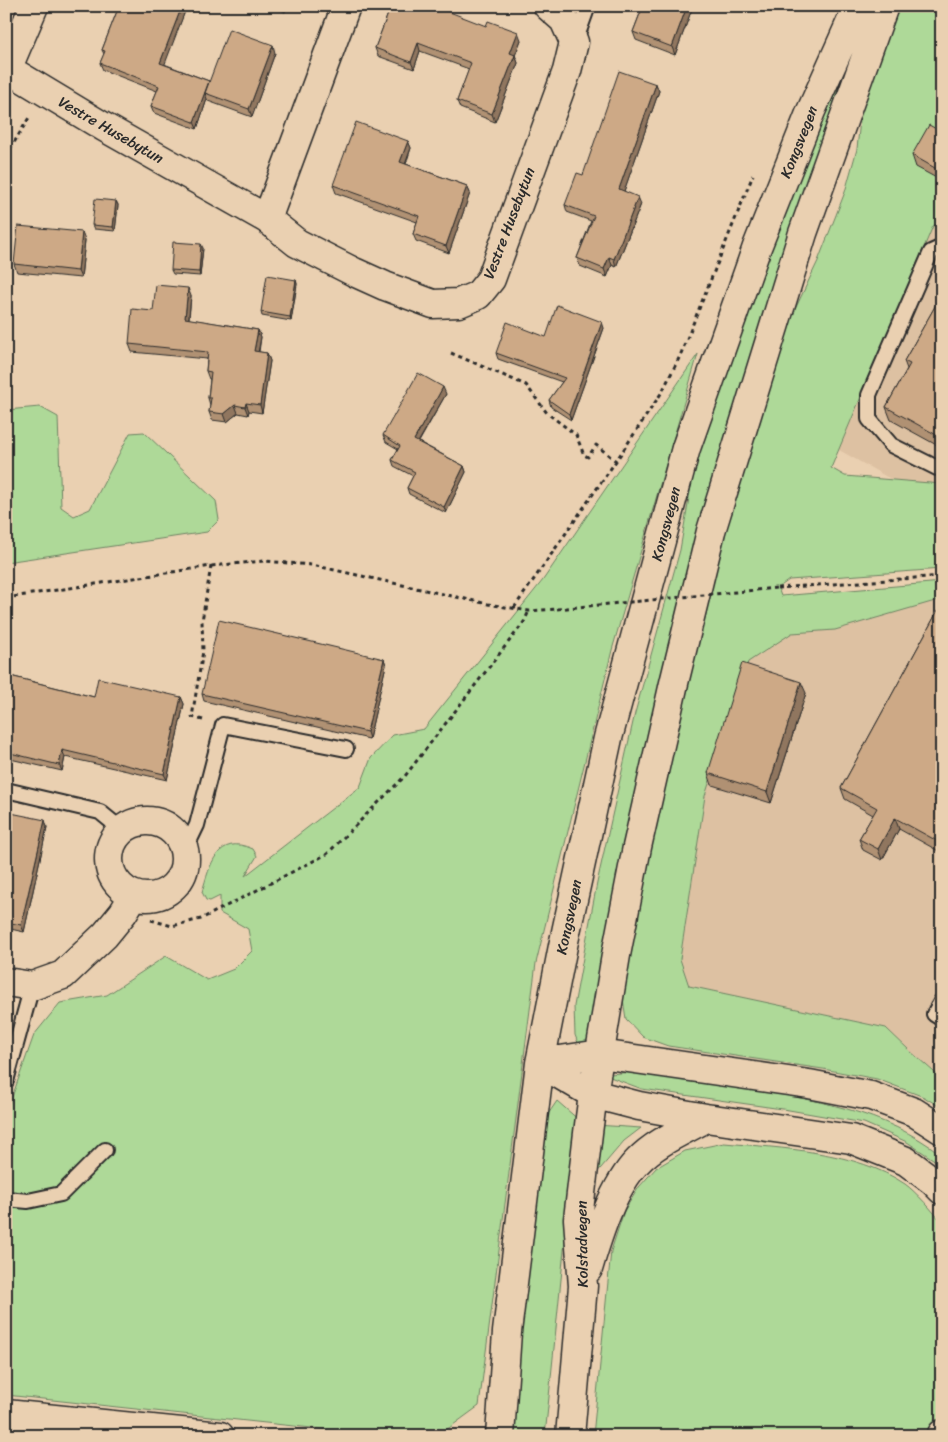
<svg xmlns="http://www.w3.org/2000/svg" width="948" height="1442" font-family="Sriracha,sans-serif">
<rect width="100%" height="100%" fill="#ead0b1"/>
<filter id="ink" filterUnits="userSpaceOnUse"><feTurbulence type="fractalNoise" baseFrequency=".02" numOctaves="2"/><feDisplacementMap in="SourceGraphic" scale="10" xChannelSelector="R" yChannelSelector="G"/><feConvolveMatrix kernelMatrix="1 2 1 2 8 2 1 2 1" color-interpolation-filters="sRGB"/></filter>
<g filter="url(#ink)">
<!-- built -->
<path fill="#ddc1a2" d="M942,91V508L793,424Z
M942,599V1079L910,1051L886,1028L689,986L680,959L705,796L748,662L792,633L835,630Z"/>
<!-- green -->
<path fill="#aed998" stroke="#6c8262" d="M876,6L814,168L592,1051L580,1048L575,1035L574,1006L597,883L635,713L680,550L701,428L840,61Z
M899,6H942V222L933,226L831,468L845,476L942,484V569L789,580L778,588L781,596L942,582V599L835,630L792,633L748,662L705,796L680,959L689,986L886,1028L910,1051L942,1079V1108L924,1097L877,1079L823,1069L668,1046L643,1037L626,1019L623,999L625,969L673,735L704,617L730,507L788,324L818,261L845,192L857,149L862,101Z
M698,354L612,650L536,963L479,1406L438,1436H386L6,1395V1114L34,1035L60,1003L107,995L166,956L207,980L234,969L252,951L248,929L220,913V896L210,901L206,900L202,892C210,865 217,833 253,849L257,856L245,876L360,787L371,758L393,735L424,729L543,580Z
M40,407L58,417L61,507L74,516L90,509L130,433L144,432L216,501L219,520L207,532L6,562V410Z
M631,1072C669,1078 707,1083 745,1089C814,1099 885,1111 942,1155V1165L907,1142L864,1123L789,1110L642,1089L610,1077V1074Z
M557,1101L580,1121L568,1211L545,1436H516L508,1434L544,1120Z
M596,1125L641,1128L624,1141L595,1175Z
M724,1143C782,1148 856,1151 905,1184C915,1191 935,1213 942,1223V1417L926,1436H593L611,1251L624,1211L639,1187L656,1168L685,1151Z"/>
<g fill="none" stroke-linecap="round" stroke-linejoin="round">
<defs>
<path id="lane" d="M575,42L588,6
M942,247L931,252L869,395V419L891,445L937,468H942
M6,790L100,812L122,830
M185,850L197,825L223,725L346,749
M942,1000L934,1014L942,1019
M6,1081L32,986
M6,1199L28,1201L61,1194L105,1150"/>
<path id="street" d="M6,68L104,127L267,219L297,243L354,272L385,286L433,304L459,303L478,295L491,279L567,71L574,42L564,20L548,6
M6,72L34,6
M267,219L346,6
M109 859a38 38 0 1 1 76 0a38 38 0 1 1-76 0Z
M6,982L32,986L63,975L105,935L123,913L134,895"/>
<path id="secondary" d="M540,1063L593,1094L639,1106L706,1118L851,1139L906,1161L933,1181L942,1190
M540,1063L600,1054L809,1084L871,1096L914,1112L942,1130
M588,1269C598,1235 613,1186 638,1161C656,1142 683,1131 706,1118
M6,1414L220,1436
M500,1436L507,1332L540,1063L563,946L608,738L686,448L757,247L811,111L858,6
M570,1436L583,1286L578,1219L588,1133L593,1094L616,955L637,847L674,683L711,531L803,233L884,6
M941,1436L942,1434"/>
</defs>
<!-- lane casing -->
<use href="#lane" stroke="#2b2b2b" stroke-width="18"/>
<!-- street casing -->
<use href="#street" stroke="#2b2b2b" stroke-width="31"/>
<!-- secondary casing -->
<use href="#secondary" stroke="#2b2b2b" stroke-width="31"/>
<!-- path -->
<path stroke="#2b2b2b" stroke-width="3" stroke-dasharray="4 4" stroke-linecap="butt" d="M6,156L30,116
M451,353L526,385L547,413L576,435L584,455L588,457L596,445L616,461
M777,588L942,576
M6,598L211,566L264,561L312,565L488,604L529,611L557,609
M514,608L616,461L662,392L680,356L753,175
M203,720L192,717L203,651L202,621L211,566
M151,920L172,926L201,919L327,854L405,776L524,622L529,611"/>
<!-- lane -->
<use href="#lane" stroke="#ead0b1" stroke-width="14"/>
<!-- street -->
<use href="#street" stroke="#ead0b1" stroke-width="28"/>
<!-- secondary -->
<use href="#secondary" stroke="#ead0b1" stroke-width="28"/>
<!-- path-bridge -->
<path stroke="#2b2b2b" stroke-width="3" stroke-dasharray="4 4" stroke-linecap="butt" d="M557,609L777,588"/>
</g>
<!-- wall -->
<path fill="#b09173" stroke="#2b2b2b" d="M119,6H187L164,64L209,81V82L275,53L252,117L208,101L207,99L197,129L154,113L151,106L157,91L103,70L100,63L104,54L102,50Z
M271,6H287L285,12Z
M391,6L521,40L515,55L518,63L495,122L460,108L457,101L469,69L420,51L414,69L378,56L375,48Z
M643,6H693L675,55L636,40L633,32Z
M656,84L659,91L624,191L641,204L616,267L612,265L607,277L580,266L577,258L591,221L567,212L565,205L583,175Z
M942,132V181L916,167L912,155Z
M408,141L411,148L406,164L467,186L470,193L449,253L416,241L413,234L417,222L336,193L333,185Z
M116,201L118,205L115,231L94,229L92,225Z
M82,232L85,240L81,278L17,272L14,264Z
M203,248L200,276L173,274L171,270Z
M296,280L297,284L291,321L262,316L261,312Z
M942,294V448L891,420L886,407L907,369L904,361Z
M191,296L189,319L258,330L261,337L259,352L267,353L270,361L262,413L249,411L248,415L238,413L227,422L212,420L209,412L210,405L208,398L210,379H209L206,371L207,359L132,352L129,344L153,311Z
M604,328L571,420L551,407L549,400L562,382L498,359L496,353Z
M446,394L419,442L464,466L466,472L446,513L409,494L407,488L413,476L394,466L392,460L398,449L386,442L383,435Z
M942,603V853L899,829L882,860L863,850L859,839L873,815L845,799L841,788Z
M384,659L386,665L369,739L204,701L202,694Z
M6,675L94,697H181L184,704L167,780L65,757L62,771L6,758Z
M806,693L771,803L712,785L708,773Z
M6,812L47,827L24,932L6,928Z"/>
<!-- shaded-wall -->
<path fill="#90765e" stroke="#2b2b2b" d="M182,6H187L163,69L160,63Z
M283,6H287L285,12Z
M687,6H693L675,55L672,47Z
M518,32L521,40L513,61L510,53Z
M418,43L420,51L414,69L411,62Z
M273,45L275,53L252,117L249,109Z
M515,55L518,63L495,122L492,114Z
M209,81L211,87L205,93L207,99L197,129L194,122Z
M656,84L659,91L622,197L619,189Z
M408,141L411,148L403,170L400,162Z
M467,186L470,193L449,253L446,246Z
M638,197L641,204L616,267L614,259Z
M116,201L118,205L115,231L113,227Z
M82,232L85,240L81,278L78,271Z
M201,244L203,248L200,276L199,272Z
M609,257L612,265L607,277L604,269Z
M296,280L297,284L291,321L290,317Z
M188,288L191,296L188,326L185,318Z
M602,322L604,328L571,420L569,414Z
M258,330L261,337L257,359L254,351Z
M267,353L270,361L262,413L260,405Z
M443,387L446,394L416,446L414,440Z
M246,403L249,411L248,415L245,407Z
M235,405L238,413L227,422L224,414Z
M464,466L466,472L446,513L444,507Z
M384,659L386,665L369,739L367,732Z
M801,682L806,693L771,803L767,792Z
M181,697L184,704L167,780L164,774Z
M62,750L65,757L62,771L59,765Z
M895,818L899,829L882,860L878,849Z
M45,820L47,827L24,932L21,925Z
M942,836V850L939,842Z"/>
<!-- building -->
<path fill="#cda986" stroke="#2b2b2b" d="M119,6H182L160,63L209,81L194,122L151,106L159,86L100,63L105,51L102,50Z
M391,6H434L486,26L488,21L518,32L510,53L515,55L492,114L457,101L471,63L418,43L411,62L375,48Z
M643,6H687L672,47L633,32Z
M229,29L273,45L249,109L205,93Z
M619,71L656,84L619,189L638,197L614,259L609,257L604,269L577,258L594,216L565,205L577,173L583,175Z
M356,122L408,141L400,162L467,186L446,246L413,234L419,216L333,185Z
M929,125L942,132V172L912,155Z
M95,199L116,201L113,227L92,225Z
M18,226L82,232L78,271L14,264Z
M173,242L201,244L199,272L171,270Z
M267,275L296,280L290,317L261,312Z
M156,285L188,288L185,318L258,330L254,351L267,353L260,405L246,403L245,407L235,405L224,414L209,412L211,398H208L211,372L206,371L208,352L129,344L132,309L153,311Z
M942,294V438L886,407L910,364L904,361Z
M557,305L602,322L569,414L549,400L565,378L496,353L507,322L546,337Z
M418,373L443,387L414,440L464,466L444,507L407,488L415,472L392,460L400,446L383,435Z
M942,603V836L939,842L895,818L878,849L859,839L877,808L841,788Z
M219,620L384,659L367,732L202,694Z
M742,663L801,682L767,792L708,773Z
M6,675L94,697L98,678L181,697L164,774L62,750L59,765L6,752Z
M6,812L45,820L21,925L6,922Z"/>
</g>
<g text-anchor="middle" stroke-width="4" stroke-linejoin="round" paint-order="stroke">
<!-- street labels -->
<g font-size="15" fill="#2b2b2b" stroke="#ead0b1">
<text transform="translate(111 130) rotate(30)" y="5">Vestre Husebytun</text>
<text transform="translate(799 142) rotate(-68)" y="5">Kongsvegen</text>
<text transform="translate(509 223) rotate(-69)" y="5">Vestre Husebytun</text>
<text transform="translate(666 524) rotate(-75)" y="5">Kongsvegen</text>
<text transform="translate(569 917) rotate(-78)" y="5">Kongsvegen</text>
<text transform="translate(582 1244) rotate(-91)" y="5">Kolstadvegen</text>
</g>
</g>
<!-- margin -->
<rect width="948" height="1442" fill="none" stroke="#ead0b1" stroke-width="25"/>
<rect x="12" y="12" width="923" height="1417" fill="none" stroke="#2b2b2b" stroke-width="2" filter="url(#ink)"/>
</svg>
